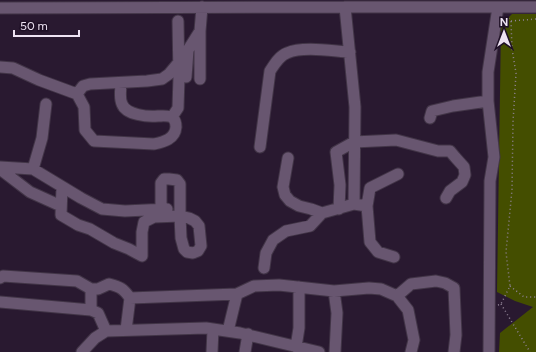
<svg xmlns="http://www.w3.org/2000/svg" width="536" height="352" font-family="Figtree,sans-serif">
<rect width="100%" height="100%" fill="#291930"/>
<!-- green -->
<path fill="#444e00" d="M512,14H536V352H499L500,333L533,307L515,301L497,292L501,25Z"/>
<g fill="none" stroke-linecap="round" stroke-linejoin="round">
<defs>
<path id="minor" d="M0,8L345,7H536
M200,31V79
M0,67L13,68L39,80L77,94L84,107L85,130L94,141L154,144C164,142 175,139 176,127C176,124 175,120 173,118C169,115 163,116 158,116C148,117 126,115 122,104C119,98 121,89 121,83
M186,77L188,50L200,31L202,7
M77,94L83,86L90,84L147,81L162,79L169,74L179,62
M172,117L178,108L179,77L178,21
M430,118L432,111L453,106L488,101
M260,147L270,71C274,65 279,56 287,53C303,46 332,51 350,52
M288,158L283,187L285,195L290,201L299,206L311,209L322,213L354,204L355,107L345,7
M0,167L33,169L81,198L102,209L125,211L167,209
M0,169L30,192L61,206
M33,169L42,138L46,104
M62,187L61,215L78,225L90,229L114,243L129,249L142,256V232L144,222L154,217L180,216L189,218L195,221L199,226L201,246L198,251L193,253L187,252L184,249L181,238L180,216V184L177,180L169,179H164L161,183V210
M354,204L367,206L370,242L378,252L394,257
M367,206L370,188L398,174
M339,209L340,185L336,152L354,142L396,140L438,151H450L455,157L464,167L465,175L462,182L450,191L446,198
M264,268L266,253L273,240L286,231L310,226L322,213
M0,278L3,276L77,281L91,289H98L109,284C120,287 123,288 130,298
M91,289V310L98,313L106,331
M334,291L337,313L335,352
M397,296L411,284L436,281L445,283L454,288L456,335L454,352
M0,302L91,310
M126,330L130,298L237,294L254,286L279,285L334,291L369,288L381,289L397,296L408,310L414,340L411,352
M228,331L237,294
M296,347L299,328V287
M82,352L95,338L106,331L206,328L240,333L319,352
M212,352L213,329
M245,352L248,334
M489,352L490,181L494,157L488,101V72L498,7"/>
</defs>
<!-- minor casing -->
<use href="#minor" stroke="#423547" stroke-width="13"/>
<!-- path -->
<path stroke="#908396" stroke-width="1.5" stroke-dasharray="1 3" stroke-linecap="butt" d="M511,21L536,19
M510,286L524,297H536
M501,304L530,352
M498,305L501,304L510,286L506,252L512,190L513,122L516,73L512,49L511,21L508,18"/>
<!-- minor -->
<use href="#minor" stroke="#685670" stroke-width="11"/>
</g>
<!-- north arrow -->
<g transform="translate(504 32)" stroke="#1f1026" stroke-width="3" paint-order="stroke">
<path d="M0-3L7 15L0 10L-7 15Z" fill="#eee3f3"/>
<text y="-6" font-size="11" font-weight="bold" text-anchor="middle" fill="#eee3f3">N</text>
</g>
<!-- scale -->
<path d="M14 30v6h65v-6" fill="none" stroke="#eee3f3" stroke-width="2"/>
<text x="20" y="30" font-size="12" fill="#eee3f3" stroke="#1f1026" stroke-width="3" paint-order="stroke">50 m</text>
</svg>
